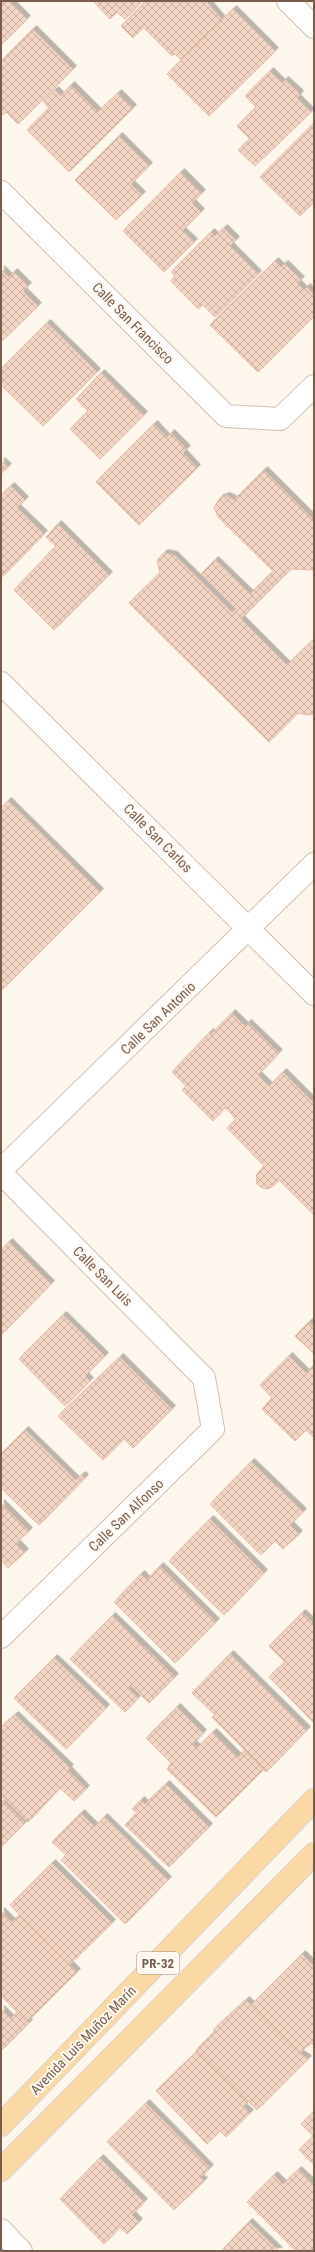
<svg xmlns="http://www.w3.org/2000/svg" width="315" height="2252" font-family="'Roboto Condensed',sans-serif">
<defs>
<pattern id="building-cross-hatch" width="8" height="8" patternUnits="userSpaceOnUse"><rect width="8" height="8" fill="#f3d5c3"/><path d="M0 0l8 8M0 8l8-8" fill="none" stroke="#cab0a1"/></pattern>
<filter id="shadow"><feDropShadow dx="3.5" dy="-3.5" stdDeviation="0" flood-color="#0004"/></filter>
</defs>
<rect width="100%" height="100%" fill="#fdf6ec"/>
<!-- building -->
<path fill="url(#building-cross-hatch)" stroke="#e6bba3" filter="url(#shadow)" d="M1,1H9L27,19L1,45Z
M93,1H142L125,19L117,12L110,19Z
M146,1H206L222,20L181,60L175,54L172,56L143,27L133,38L121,26Z
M233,9L275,51L209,116L167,74Z
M33,29L73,69L18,124L6,112L3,115L1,113V61Z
M270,71L282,83L285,80L300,94L297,98L311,112L255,166L238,150L250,139L237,126L256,107L245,96Z
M71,85L98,112L118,93L133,108L69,172L27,130L49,108L43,101L55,90L61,96Z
M314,123V202L300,216L260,177Z
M119,136L149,166L131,184L142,195L116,220L75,180Z
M181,172L202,193L192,203L201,212L182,231L194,242L164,272L123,231Z
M224,228L236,240L230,246L258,274L215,317L203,305L198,309L171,281L175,275L171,272L211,232L215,236Z
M275,261L281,267L285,264L301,280L297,283L304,290L307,287L314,295V316L258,372L210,325Z
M1,269L9,277L14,272L28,286L23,291L38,306L1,342Z
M47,323L97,372L43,426L1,385V369Z
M101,373L144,415L100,459L70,429L88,411L76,399Z
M154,424L167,438L171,433L187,449L183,453L197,468L139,525L96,482Z
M1,461L8,467L1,474Z
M264,470L314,520V570L291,569L241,619L287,665L314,639V714L307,715L298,713L269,742L129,603L160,573L157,560L164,553L174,555L232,612L236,609L201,574L215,560L250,594L273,571L218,517L214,507L220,498L227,496L234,500Z
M11,486L25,500L17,508L44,534L1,578V495Z
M58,524L109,575L54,630L14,590L56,546L46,537Z
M8,801L100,892L3,989L1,988V808Z
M232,1013L245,1026L248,1023L279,1053L258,1075L269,1086L283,1072L314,1103V1215L279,1180L272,1187L268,1189L262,1188L257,1184L256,1175L264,1166L227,1128L236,1119L225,1107L213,1121L182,1090L186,1086L172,1072L210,1032L211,1034Z
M9,1242L51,1284L1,1335V1250Z
M63,1315L105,1356L85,1376L90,1381L65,1406L19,1359Z
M309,1322L312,1326L314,1324V1354L295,1336Z
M289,1356L306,1373L314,1365V1438L306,1430L295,1441L262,1409L272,1398L260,1385Z
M120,1357L172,1409L133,1448L124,1439L103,1460L58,1416Z
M25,1430L76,1480L82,1475L85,1478L39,1525L1,1488V1454Z
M251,1462L303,1512L290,1525L299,1534L283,1549L275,1541L261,1555L210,1504Z
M1,1503L29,1531L16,1543L25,1552L8,1568L1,1560Z
M210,1519L264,1573L224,1615L169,1561Z
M160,1566L216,1622L175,1663L114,1602L141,1574L147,1580Z
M302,1613L314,1624V1723L269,1677L285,1662L269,1646Z
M112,1616L175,1677L149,1703L131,1686L128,1689L138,1698L125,1712L70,1659Z
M230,1654L307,1730L266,1772L212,1717L215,1715L192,1693Z
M54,1658L106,1708L66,1749L14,1698Z
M177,1707L203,1733L193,1744L197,1748L213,1732L238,1757L245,1750L264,1769L216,1817L167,1769L171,1763L146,1738Z
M15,1715L70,1768L68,1770L86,1789L74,1801L60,1788L28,1822L1,1796V1727Z
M166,1784L209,1827L169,1867L125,1825L137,1813L132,1809L141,1800L145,1804Z
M1,1799L25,1823L1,1847Z
M81,1813L95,1827L104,1817L168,1880L125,1924L61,1860L66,1855L52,1842Z
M52,1863L112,1923L69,1965L10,1905Z
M1,1911L12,1922L20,1915L77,1972L27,2022L1,1996Z
M302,1954L314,1966V2046L311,2043L299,2053L251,2005Z
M246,2000L299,2053L308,2059L257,2110L196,2050L215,2031L213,2030Z
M1,2009L11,2019L17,2012L29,2023L1,2051Z
M197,2051L248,2102L243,2107L250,2113L226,2137L220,2131L207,2144L156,2091Z
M146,2103L210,2168L200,2178L204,2181L174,2210L107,2142Z
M314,2111V2165L299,2150L313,2136L301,2124Z
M100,2158L144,2202L132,2215L139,2222L127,2234L120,2227L104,2244L60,2199Z
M298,2170L314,2185V2251H296L247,2202L274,2175L283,2184Z
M249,2222L279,2251H221Z"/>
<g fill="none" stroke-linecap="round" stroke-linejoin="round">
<defs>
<path id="minor" d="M288,1L314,27
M1,192L226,416L280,419L314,386
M1,683L314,994
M1,1170L314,864
M1,1173L204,1378L213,1429L1,1637
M1,2230L21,2251"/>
<path id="major" d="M1,2125L314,1800
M1,2170L314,1854"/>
</defs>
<!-- minor casing -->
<use href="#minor" stroke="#d1beb0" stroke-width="24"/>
<!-- major casing -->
<use href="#major" stroke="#dad1cd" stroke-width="24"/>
<!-- minor -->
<use href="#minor" stroke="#fff" stroke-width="22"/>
<!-- major -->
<use href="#major" stroke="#fbd9a5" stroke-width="22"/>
</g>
<g text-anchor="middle" stroke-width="4" stroke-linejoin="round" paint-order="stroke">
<!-- shield labels -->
<rect fill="#fffaf3" stroke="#a28b7f" stroke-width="1" x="137" y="1952" width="42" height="22" rx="3"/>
<g font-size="13" font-weight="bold" fill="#7a5c4d">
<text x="158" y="1968">PR-32</text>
</g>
<!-- street labels -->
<g font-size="14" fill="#7a5c4d" stroke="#fffaf3">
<text transform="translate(133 323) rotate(45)" y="5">Calle San Francisco</text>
<text transform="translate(158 838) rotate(45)" y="5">Calle San Carlos</text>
<text transform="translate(158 1018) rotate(-44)" y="5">Calle San Antonio</text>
<text transform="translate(103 1276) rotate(45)" y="5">Calle San Luis</text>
<text transform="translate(126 1515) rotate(-44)" y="5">Calle San Alfonso</text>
<text transform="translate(83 2040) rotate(-46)" y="5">Avenida Luis Muñoz Marín</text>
</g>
</g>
<!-- border -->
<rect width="315" height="2252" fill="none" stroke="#7a5c4d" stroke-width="4"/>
</svg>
